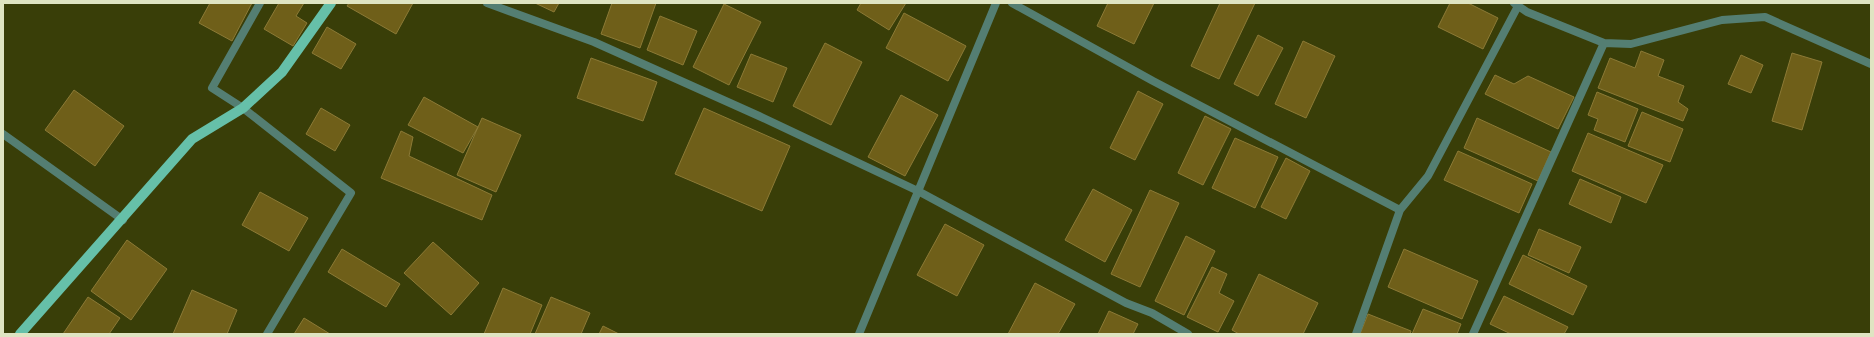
<svg xmlns="http://www.w3.org/2000/svg" width="1874" height="337" font-family="Signika,sans-serif">
<rect width="100%" height="100%" fill="#393e08"/>
<!-- building -->
<path fill="#6f5f19" stroke="#8c7a36" d="M210,3H252L232,41L199,23Z
M279,3H304L296,16L307,23L293,46L264,29Z
M349,3H413L396,34L347,6Z
M535,3H559L554,12Z
M612,3H656L640,48L601,34Z
M861,3H906L889,30L857,10Z
M1108,3H1154L1134,44L1097,26Z
M1220,3H1255L1219,79L1191,66Z
M1450,3H1468L1498,18L1483,49L1438,27Z
M724,4L761,22L729,85L693,67Z
M904,13L966,46L948,81L886,48Z
M660,16L697,31L683,65L647,50Z
M327,27L356,44L341,69L312,53Z
M1258,35L1283,48L1258,96L1234,84Z
M1303,41L1335,56L1306,118L1275,104Z
M825,43L862,62L831,125L793,106Z
M1641,51L1664,60L1658,76L1684,86L1678,102L1688,109L1683,121L1598,88L1610,58L1635,68Z
M1792,53L1822,62L1802,130L1772,121Z
M751,54L787,68L773,102L737,87Z
M1741,55L1763,65L1751,93L1728,84Z
M591,58L657,82L643,121L577,98Z
M1495,75L1514,84L1528,76L1574,97L1558,129L1485,94Z
M74,90L124,126L95,166L45,130Z
M1138,91L1163,104L1135,160L1110,148Z
M1597,92L1638,109L1625,142L1594,130L1598,119L1588,115Z
M901,95L938,115L905,176L868,157Z
M424,97L478,127L463,153L408,125Z
M321,108L350,125L335,151L306,134Z
M704,108L790,146L762,211L675,174Z
M1642,112L1683,129L1670,162L1628,146Z
M1205,116L1231,129L1203,185L1178,173Z
M482,118L521,135L496,192L457,175Z
M1477,118L1551,152L1538,181L1464,148Z
M401,131L413,137L409,156L492,195L482,220L381,178Z
M1588,133L1663,165L1646,203L1572,171Z
M1235,138L1278,157L1255,208L1212,188Z
M1458,151L1532,184L1519,213L1444,180Z
M1286,158L1310,171L1286,219L1261,207Z
M1580,179L1621,197L1611,223L1569,204Z
M1093,189L1132,210L1105,262L1065,240Z
M1150,190L1179,203L1140,287L1111,274Z
M260,192L308,218L289,251L242,225Z
M945,224L984,245L957,296L917,275Z
M1539,229L1581,247L1569,273L1528,255Z
M1186,236L1215,251L1184,315L1155,301Z
M127,240L167,269L131,320L91,291Z
M433,242L479,283L451,315L404,273Z
M342,249L400,284L386,307L328,272Z
M1404,249L1478,281L1462,319L1388,287Z
M1523,255L1587,286L1573,315L1509,284Z
M1212,267L1227,274L1219,293L1234,301L1218,332L1187,317Z
M1259,274L1318,303L1303,334H1239L1232,330Z
M1035,283L1075,304L1058,334H1008Z
M503,288L542,305L530,334H484Z
M192,290L237,310L227,334H173Z
M1504,296L1568,327L1564,334H1511L1490,324Z
M88,297L120,318L109,334H63Z
M551,297L590,313L581,334H535Z
M1423,309L1461,324L1457,334H1412Z
M1109,311L1138,324L1133,334H1098Z
M1368,314L1411,331L1410,334H1360Z
M304,318L330,334H294Z
M603,326L619,334H599Z"/>
<g fill="none" stroke-linecap="round" stroke-linejoin="round">
<!-- street -->
<path stroke="#547e72" stroke-width="8" d="M260,3L212,88L243,108L351,193L267,334
M487,3L594,42L759,116L918,191L1126,303L1152,313L1188,334
M1012,3L1153,81L1400,210L1356,334
M1514,3L1527,12L1604,43L1631,44L1722,20L1765,17L1871,64
M3,134L123,220
M1400,210L1428,176L1518,6
M859,334L996,3
M1473,334L1604,43"/>
<!-- primary -->
<path stroke="#66c0a9" stroke-width="10" d="M20,334L192,139L243,108L282,72L331,3"/>
</g>
<!-- border -->
<rect width="1874" height="337" fill="none" stroke="#dfe4c2" stroke-width="8"/>
</svg>
